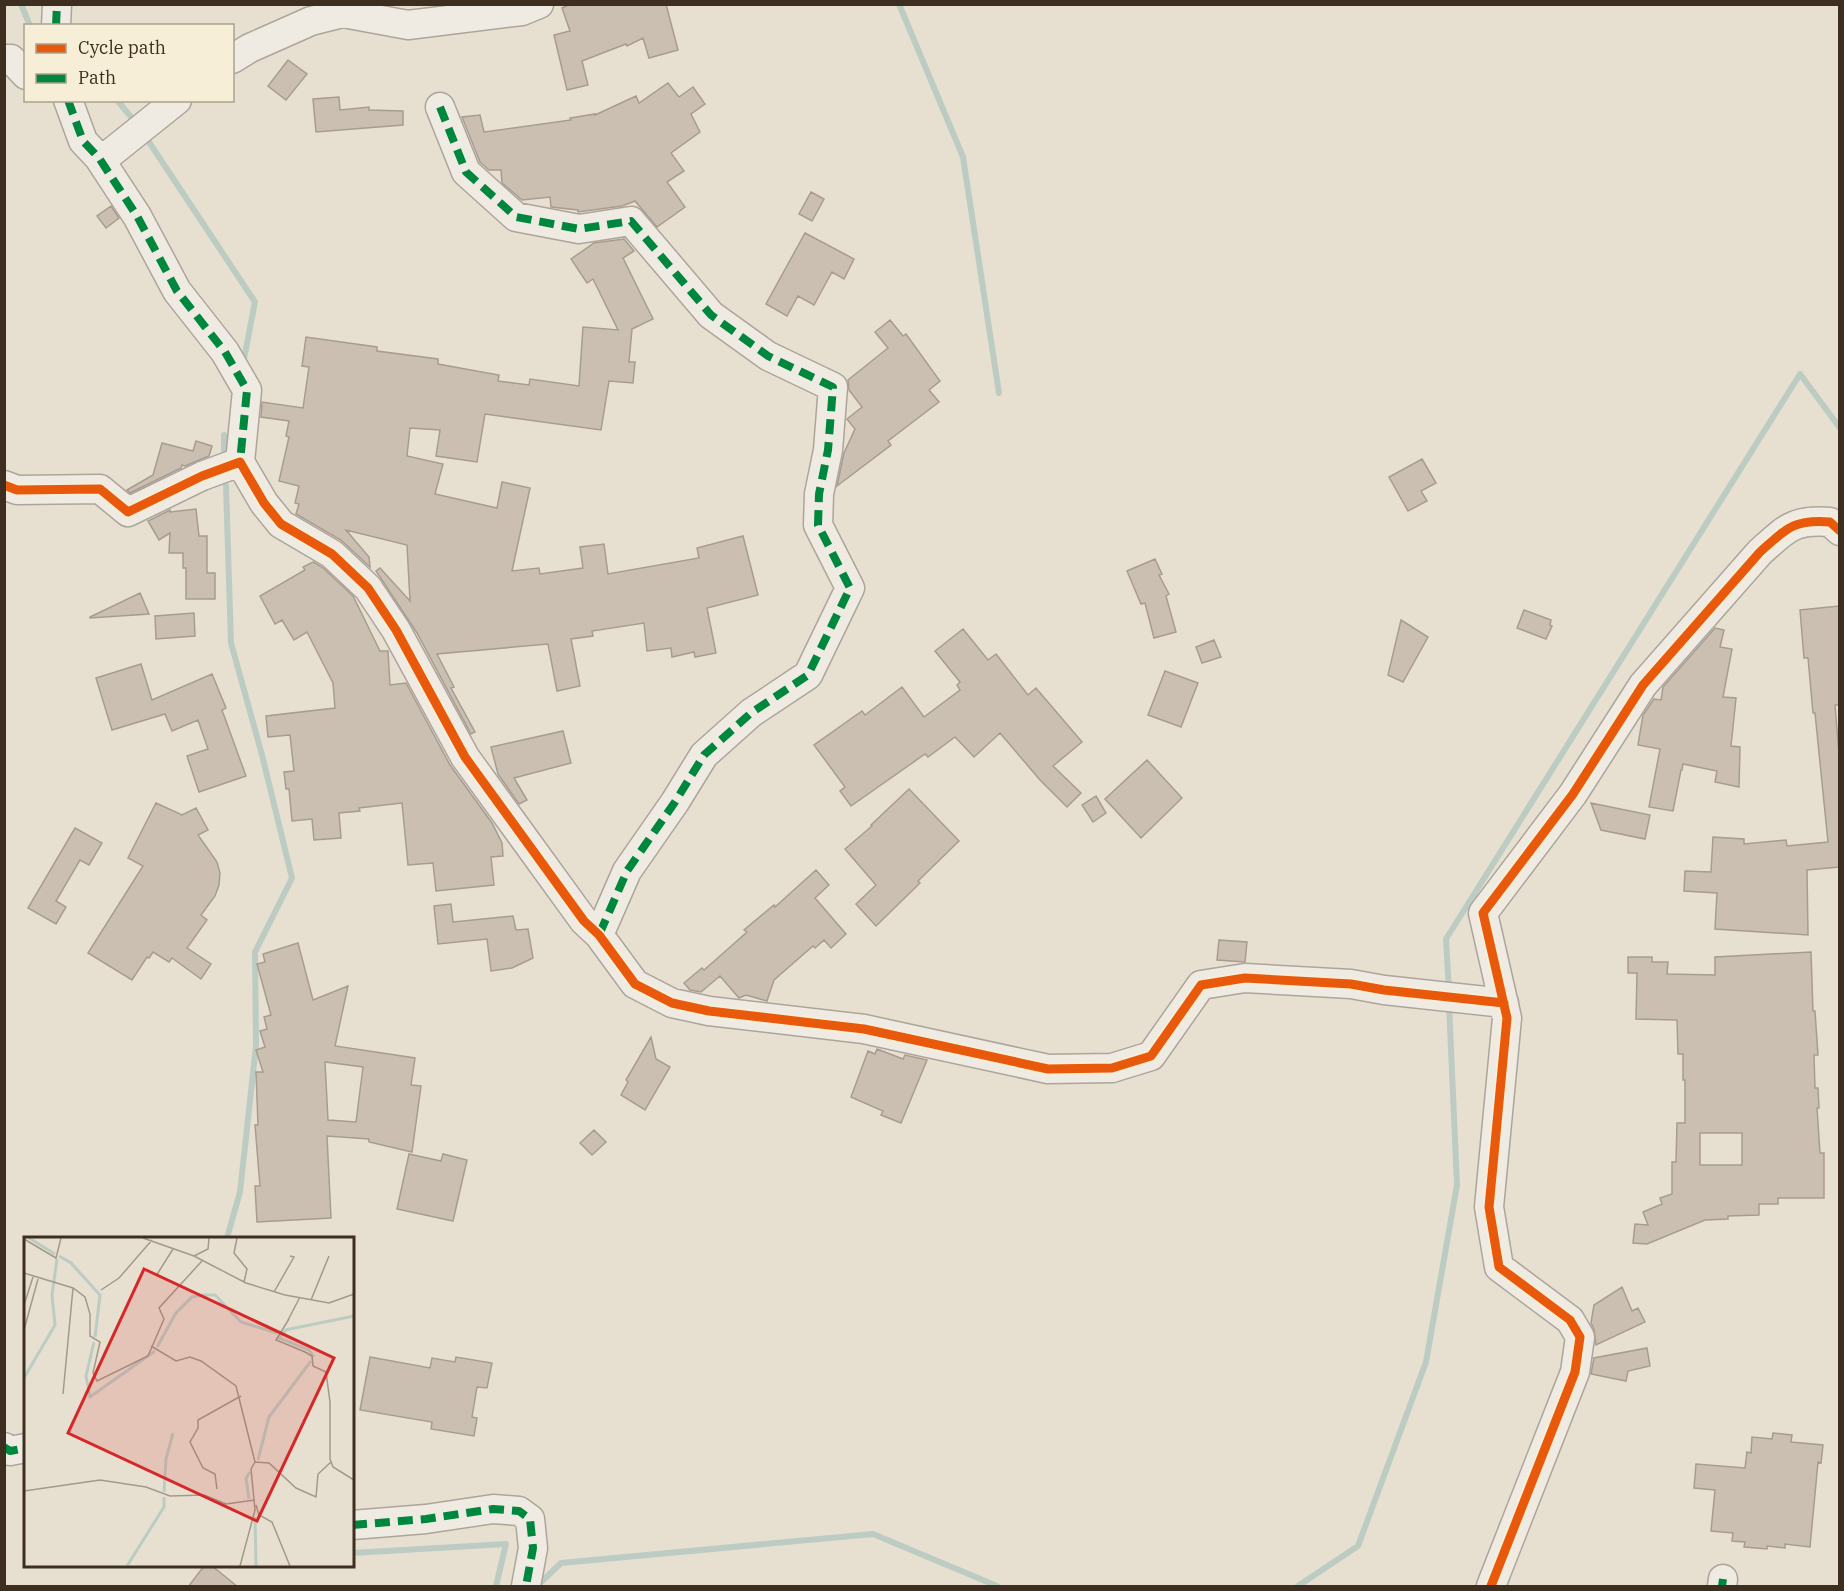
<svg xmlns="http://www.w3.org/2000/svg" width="1844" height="1591" font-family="'IBM Plex Serif',serif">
<rect width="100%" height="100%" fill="#e7e0d1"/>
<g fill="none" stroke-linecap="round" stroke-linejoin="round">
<!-- stream -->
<path stroke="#bcccc2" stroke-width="6" d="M21,4L30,26
M899,4L963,157L999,393
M117,100L136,123
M145,136L255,302L243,364
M224,435V450
M226,486L231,643L262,755L292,878L255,952L256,1046L240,1192L227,1238
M1449,991L1446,939L1800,374L1840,428
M352,1553L506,1544L496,1586
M537,1586L561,1563L873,1534L997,1586
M1298,1586L1358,1546L1426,1362L1457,1185L1449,1004"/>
</g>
<!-- building -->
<path fill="#cbbfb2" stroke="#a89c90" stroke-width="1.5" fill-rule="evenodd" d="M571,4H666L678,50L649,58L643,38L627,46L626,44L582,61L588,85L567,90L554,35L570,31L562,8Z
M288,60L307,74L286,100L268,86Z
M668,83L679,97L693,87L705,104L691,114L700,132L671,153L684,171L667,182L685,207L657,227L635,201L622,206L578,212V210L551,207L550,197L522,200L502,183L501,170H489L480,162L462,117L480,115L484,132L571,120L570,118L595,114V115L636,96L639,103Z
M339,97L340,110L369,107V110L403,111V125L316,132L313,99Z
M811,192L824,199L812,221L799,214Z
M111,206L119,218L106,228L97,216Z
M805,233L854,259L844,279L832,272L814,305L798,296L787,316L766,304Z
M624,239L634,251L623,258L653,319L632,329L629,362H635L633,383L609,381L601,430L485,414L477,462L436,456L440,430L410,428L407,456L443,464L435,494L497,508L502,482L530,488L512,571L539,568L540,574L583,568L580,547L604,544L608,574L699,558L697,548L743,536L758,595L707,608L716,653L695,657L694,652L672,657L671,648L647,651L644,623L592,631L593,636L571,639L580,686L557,691L548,644L437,654L454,687L451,688L475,732L471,734L417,633L376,571L380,568L410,601L407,545L346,530L369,557L370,567L341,540L296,514L299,504L295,503L299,486L279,481L289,437L286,436L289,421L261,417L262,402L303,408L309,367L302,366L306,337L377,347V351L438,359V364L499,375L498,381L529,385L530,379L579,386L583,327L618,330L593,279L587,283L571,259L594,243Z
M890,320L903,336L906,334L940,381L929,390L939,402L888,441L891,445L837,486L844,453L855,429L847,419L862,407L849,390L848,380L888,348L875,332Z
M196,441L212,446L209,456L185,466L182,465L181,468L130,493L127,490L153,475L162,443L193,451Z
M1422,459L1436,483L1421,491L1427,501L1408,511L1389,477Z
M196,509L199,536H207V573H215V599H186V568H183V553H169L170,533L159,540L148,521L170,510V512Z
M1155,559L1162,574L1159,575L1169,594L1166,596L1176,632L1154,638L1145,603L1141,604L1127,571Z
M313,562L322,567L353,596L380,651H388L390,685L406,683L450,765L492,823L502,843L503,856L491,857L494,885L436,891L433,863L408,865L402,803L359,808L360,811L339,813L341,838L314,840L312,819L292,821L289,789H286L284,772L294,771L290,735L268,737L266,716L335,708L333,683L307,632L294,640L282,620L275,624L260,596L305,570L303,567Z
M140,593L149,614L90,618V617Z
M1839,606V705H1835L1839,754V867L1807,870L1808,935L1715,929L1717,893L1684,891L1685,871L1711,872L1713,837L1744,839V844L1786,840L1787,846L1828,842L1815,713H1813L1808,658H1804L1800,610Z
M1524,610L1551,620L1550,625L1552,626L1546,639L1517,628Z
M194,613L195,636L156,639L155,616Z
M1401,620L1428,637L1403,682L1388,675Z
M1715,628L1724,630L1720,647L1732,649L1723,697L1736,698L1731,746L1740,747L1739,787L1715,782L1717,771L1683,764L1682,770H1681L1673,811L1649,807L1660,749L1638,745L1643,715L1654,699L1661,700L1663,687Z
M963,629L988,660L996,654L1028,695L1036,688L1082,742L1053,766L1081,793L1067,807L1040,780L1000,733L974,757L955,737L928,757L925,754L851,806L840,791L845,787L814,745L862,711L865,715L902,687L924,717L960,690L957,685L960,682L935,651Z
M1214,640L1221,657L1202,663L1196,647Z
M141,664L152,700L212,674L226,708L222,710L246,776L199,792L187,756L208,749L198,720L172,731L165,714L112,730L96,678Z
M1165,671L1198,683L1181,727L1148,715Z
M563,731L571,763L514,778L527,800L519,804L498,774L491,747Z
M1147,760L1182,798L1141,838L1105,799Z
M909,789L959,841L918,881L920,883L876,926L856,904L876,885L845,849L872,826L871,825Z
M1096,796L1106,813L1093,822L1082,805Z
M156,803L182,815L196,808L208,830L198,835L217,862L220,873L219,885L215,896L201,915L207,920L187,948L211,964L201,979L172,958L169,962L153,952L149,958L147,957L132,980L88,953L143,866L128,858Z
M1591,803L1650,815L1645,839L1601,830Z
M75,828L102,843L89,865L80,860L56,901L66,907L56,924L28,908Z
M816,870L829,885L815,898L846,934L831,948L824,940L815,948L813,946L774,980L767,1001L746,995L739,998L720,976L701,992L690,990L684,983L702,968L704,970L729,948L747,932L744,930L774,905L775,907Z
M451,904L453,922L513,916L516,930L528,929L533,958L512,968L491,971L487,939L438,944L434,906Z
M1219,940L1247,942L1245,962L1217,960Z
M298,943L313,1000L348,986L335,1046L415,1058L411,1085L421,1086L412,1152L369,1142V1139L327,1136L331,1218L257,1222L255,1186H260L255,1125H258L256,1072H263L256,1050L265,1047L260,1031L267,1029L264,1017L271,1015L257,964L265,962L263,954ZM325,1062L363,1067L356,1122L328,1120Z
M1811,952L1813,1011H1815L1818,1055H1814L1815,1088H1818L1819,1108H1817L1820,1153H1824V1198H1778V1204H1759V1215L1728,1216V1219L1705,1220L1647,1244L1633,1243L1635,1224L1648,1225L1643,1212L1662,1204L1660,1198L1672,1194V1162H1676L1677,1123H1685V1080H1683V1054H1678L1677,1020L1636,1019L1637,973H1628V957H1652V962H1668L1667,974L1715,975V957ZM1700,1133H1742V1165H1700Z
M651,1037L656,1059L670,1067L645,1110L621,1095L628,1082L626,1080Z
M877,1049L903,1059L905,1055L927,1060L901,1123L881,1115L883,1111L851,1097L868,1051L875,1054Z
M594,1130L606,1142L592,1155L580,1143Z
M409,1154L441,1161L443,1154L467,1160L453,1221L397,1209Z
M1622,1287L1632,1311L1638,1308L1645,1322L1596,1345L1594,1329L1591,1323L1594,1305Z
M1647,1348L1650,1366L1628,1371L1626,1381L1591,1374L1594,1358Z
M370,1357L430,1368L432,1358L455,1362L456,1357L492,1363L487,1388L477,1387L472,1417L477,1418L474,1436L431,1429L432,1422L360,1410Z
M1773,1433L1792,1435L1791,1442L1823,1445L1821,1463L1818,1462L1810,1547L1785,1544V1548L1767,1546V1549L1744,1547L1745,1542L1732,1541L1733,1533L1711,1531L1715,1490L1694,1488L1696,1464L1745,1468L1747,1452L1751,1453L1752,1437L1772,1439Z
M204,1566H212L238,1587H188Z"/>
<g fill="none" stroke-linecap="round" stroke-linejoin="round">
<defs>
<path id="minor" d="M56,26L57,4
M4,59H11L26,75
M232,59L250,48L311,21L343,13L408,25L522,11L539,4
M68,100L83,141L99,158L137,216L177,291L225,352L247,390L240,462
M440,107L466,172L516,217L579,229L631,221L711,315L768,356L833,387L828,450L819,494L818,525L850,588L808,675L751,713L704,755L675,802L627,871L599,935
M99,158L112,152L177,100
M4,485L17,490L100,489L128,512L202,476L240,462L264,503L281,524L332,554L368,588L396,630L465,757L584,921L599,935L635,984L672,1003L709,1011L864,1029L1048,1069L1112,1068L1151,1056L1201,985L1245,978L1351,984L1384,990L1504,1003
M4,1447L10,1451L26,1448
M352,1525L426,1519L493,1509L519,1511L530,1519L533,1548L526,1586
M1491,1586L1575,1372L1580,1337L1570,1320L1499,1267L1489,1207L1507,1018L1483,913L1573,794L1643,685L1760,552C1786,529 1793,519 1830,522L1840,531
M1722,1586L1723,1579"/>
</defs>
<!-- minor casing -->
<use href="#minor" stroke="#ada599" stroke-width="31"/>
<!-- minor -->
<use href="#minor" stroke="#efebe3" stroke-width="28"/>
<!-- quiet -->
<path stroke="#00873e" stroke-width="8" stroke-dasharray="15 8" stroke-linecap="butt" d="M56,26L57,4
M68,100L83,141L99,158L137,216L177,291L225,352L247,390L240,462
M440,107L466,172L516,217L579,229L631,221L711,315L768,356L833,387L828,450L819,494L818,525L850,588L808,675L751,713L704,755L675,802L627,871L599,935
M4,1447L10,1451L26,1448
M352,1525L426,1519L493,1509L519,1511L530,1519L533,1548L526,1586
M1722,1586L1723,1579"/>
<defs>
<path id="cycleway" d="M4,485L17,490L100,489L128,512L202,476L240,462L264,503L281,524L332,554L368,588L396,630L465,757L584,921L599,935L635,984L672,1003L709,1011L864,1029L1048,1069L1112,1068L1151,1056L1201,985L1245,978L1351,984L1384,990L1504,1003
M1491,1586L1575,1372L1580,1337L1570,1320L1499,1267L1489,1207L1507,1018L1483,913L1573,794L1643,685L1760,552C1786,529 1793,519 1830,522L1840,531"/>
</defs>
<!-- cycleway casing -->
<use href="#cycleway" stroke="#f7eed8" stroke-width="13"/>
<!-- cycleway -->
<use href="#cycleway" stroke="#e8590c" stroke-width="9"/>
</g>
<!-- overview -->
<g transform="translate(24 1237)">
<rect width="330" height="330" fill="#e7e0d1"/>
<path fill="none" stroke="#bcccc2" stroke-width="3" d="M5,1L31,17M35,19L47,26L76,58L71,100M261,93L330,79M262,93L255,101L285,113L290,120M70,105L62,139L66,160L131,114M133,110L152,76L168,60L179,58H191L217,85L253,96M0,141L31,88L28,58L33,22M234,223L245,180L287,124M140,255L142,222L149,196M225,262L222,241L226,235M231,280L232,329M103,329L140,270V260"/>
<path fill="none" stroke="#a3998a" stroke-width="1.5" d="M119,1L170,19L222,46L261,58L305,66L330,57M213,1L210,16L223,32L220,45M0,2L32,21L37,1M170,19L184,12L185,1M0,36L49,51L61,60L66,77V99L76,105L69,136L73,144L124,119L140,82L135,71L178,24M132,39L149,12M77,53L95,41L128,3M250,55L270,20L266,19M287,63L305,19M0,68L9,40M265,82L252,103L281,115L288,119L289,129L302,135L306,165V222L309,230L330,243M263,85L276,60M0,93L14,42M127,109L152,124L166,120L177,124L212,149L231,225L245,226L272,251L292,260L294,237L307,225M39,157L49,51M193,252L191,237L179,231L166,205L174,191V183L217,159M0,254L76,243L122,250L146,259L180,258L202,267L231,263M232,268L235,278L248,285L266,329M216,329L231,273L227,232L231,225"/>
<path fill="#d62828" fill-opacity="0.15" stroke="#d62828" stroke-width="3" d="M120,32L310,121L233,284L44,196Z"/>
<rect width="330" height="330" fill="none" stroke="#3d2e20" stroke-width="3"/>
</g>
<!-- border -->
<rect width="1844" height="1591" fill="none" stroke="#3d2e20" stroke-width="12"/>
<!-- legend -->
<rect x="24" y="24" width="210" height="78" fill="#f7eed8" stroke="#ada18e" stroke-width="1.5"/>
<rect x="36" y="44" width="30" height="9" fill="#e8590c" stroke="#ada18e" stroke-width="1.5"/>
<text x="78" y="54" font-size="18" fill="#3d2e20">Cycle path</text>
<rect x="36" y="74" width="30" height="9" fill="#00873e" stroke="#ada18e" stroke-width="1.5"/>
<text x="78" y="84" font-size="18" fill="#3d2e20">Path</text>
</svg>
